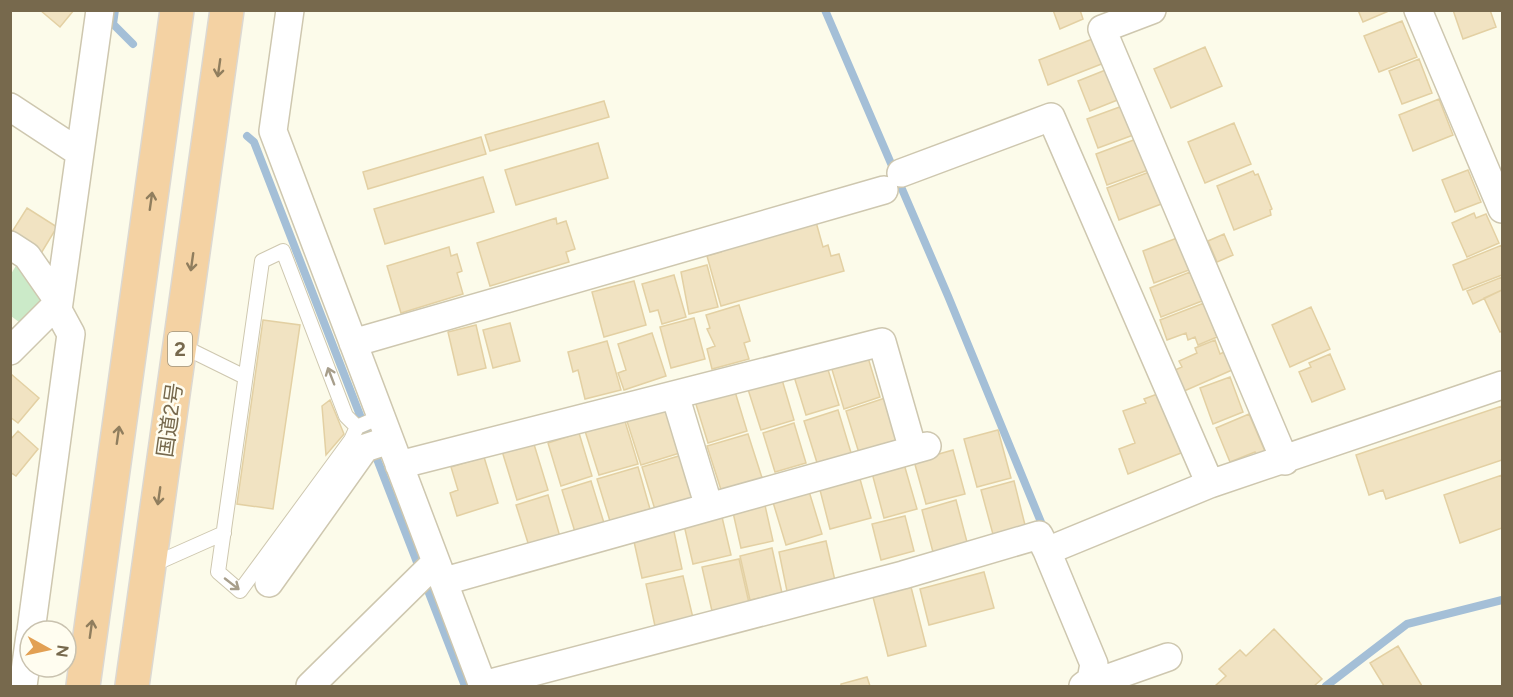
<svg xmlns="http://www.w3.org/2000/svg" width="1513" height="697" font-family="Figtree,'Noto Sans JP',sans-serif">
<rect width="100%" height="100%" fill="#fcfbea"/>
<!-- green -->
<path fill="#cbeac8" d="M17,264L43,300L23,325L11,316V274Z"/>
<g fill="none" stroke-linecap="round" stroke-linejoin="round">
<!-- stream -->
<path stroke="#a4bfd7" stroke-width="8" d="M115,10L113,24L133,44
M825,10L948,296L1043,527
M247,136L254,142L465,686
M1326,686L1407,624L1502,600"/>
</g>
<!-- building -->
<path fill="#f1e3c2" stroke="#e3d0a3" stroke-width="1.5" d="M40,10H74L60,27Z
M1053,10H1080L1083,19L1060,29Z
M1358,10H1391L1363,22Z
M1453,10H1490L1496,27L1463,39Z
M1402,21L1417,57L1379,72L1364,36Z
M1095,38L1104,63L1048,85L1039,60Z
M1205,47L1222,86L1171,108L1154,69Z
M1419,59L1432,93L1402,104L1389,71Z
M1108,69L1120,99L1090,111L1078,81Z
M1439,99L1453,135L1413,151L1399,115Z
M604,101L609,117L490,151L485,135Z
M1125,105L1136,134L1098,148L1087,119Z
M1234,123L1251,164L1205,183L1188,142Z
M481,137L486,154L368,189L363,172Z
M1139,138L1151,169L1107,185L1096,154Z
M598,143L608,178L516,205L505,170Z
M1468,170L1481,202L1455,212L1442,180Z
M1152,171L1164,203L1119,220L1107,188Z
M1253,171L1255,175L1258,174L1272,209L1270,210L1271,215L1234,230L1217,186Z
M483,177L494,212L385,244L374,209Z
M27,208L57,227L40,255L10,235Z
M1474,213L1476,218L1486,214L1499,243L1467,257L1452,223Z
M556,218L557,224L566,221L575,249L566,252L569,262L490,286L477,243Z
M816,222L823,247L828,245L831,256L839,254L844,271L721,306L707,256L721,252L720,249Z
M1224,234L1233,255L1217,262L1208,241Z
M1177,238L1189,270L1154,283L1143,251Z
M1502,245V275L1463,290L1453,265Z
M449,247L451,256L457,254L462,271L457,273L463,294L401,313L387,266Z
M707,265L718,307L689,314L681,272Z
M1190,272L1202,301L1161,317L1150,288Z
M674,275L686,317L662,324L658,310L650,312L642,284Z
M1502,277V290L1473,304L1467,291Z
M634,281L646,325L604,337L592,292Z
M1502,290V331L1500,332L1484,298Z
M1204,303L1217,337L1198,345L1195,337L1188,340L1186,333L1167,340L1160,320Z
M739,305L750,341L744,343L749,359L712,369L707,349L715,346L707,329L710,328L706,315Z
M1311,307L1330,349L1290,367L1272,325Z
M694,318L705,359L671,368L660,327Z
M263,320L300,325L273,509L237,504Z
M510,323L520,361L493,368L483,330Z
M476,325L486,368L458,375L448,332Z
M652,333L666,376L624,390L618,373L626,370L618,344Z
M1215,340L1220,354L1224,352L1232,370L1182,392L1173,371L1182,367L1179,361L1197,353L1195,348Z
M607,341L621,390L585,399L578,370L573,372L568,352Z
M866,351L880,397L844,409L830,363Z
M1330,354L1345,389L1312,402L1299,372L1311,367L1309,363Z
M825,360L839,405L806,415L792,370Z
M780,373L794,420L761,430L746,383Z
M11,374L39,398L18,423L10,417Z
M1230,377L1243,412L1213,424L1200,388Z
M733,385L747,431L708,443L694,398Z
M1160,393L1181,453L1128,474L1119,449L1135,443L1123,411L1146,403L1144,399Z
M885,398L898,441L859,453L846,411Z
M330,400L344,434L326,455L322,406Z
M667,402L683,452L641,465L625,415Z
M1502,406V460L1386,499L1383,490L1369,495L1356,455Z
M838,410L852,456L818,466L804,421Z
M1249,414L1267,456L1258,460L1255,452L1230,462L1216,428Z
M624,418L638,464L599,475L585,431Z
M794,423L806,463L775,472L763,433Z
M998,430L1011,478L977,487L964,439Z
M18,431L38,449L16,476L10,472V440Z
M579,433L592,476L561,486L548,443Z
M748,434L764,484L723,496L707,446Z
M533,441L548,490L517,500L502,451Z
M953,450L965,494L926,504L914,461Z
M682,455L696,501L656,513L642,467Z
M484,457L498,503L457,516L450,493L458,490L451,467Z
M904,464L917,509L884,518L872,473Z
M638,467L650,509L610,521L597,479Z
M1502,475V528L1460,543L1444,495Z
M860,479L871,518L830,529L820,490Z
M591,481L604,523L575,532L562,490Z
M1014,481L1026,529L994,538L981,490Z
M808,488L822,534L786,545L772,499Z
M548,495L560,537L529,546L516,505Z
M956,500L968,546L934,556L922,510Z
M764,501L773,541L741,548L732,508Z
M905,516L914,551L881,560L872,524Z
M722,517L731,555L693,564L684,525Z
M673,527L682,569L642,578L633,537Z
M826,541L836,585L788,596L779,552Z
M772,548L782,593L750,600L740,556Z
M739,559L749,603L712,611L702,567Z
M984,572L994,608L929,625L920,589Z
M683,576L693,618L655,626L646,584Z
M911,587L926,646L888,656L873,597Z
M1274,629L1322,679L1314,686H1215L1226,676L1219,669L1240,650L1246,656Z
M1398,646L1422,686H1384L1370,663Z
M867,677L870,686H841V684Z"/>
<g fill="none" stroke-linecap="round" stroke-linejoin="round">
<defs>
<path id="lane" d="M180,345L245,377
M357,427L346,416L283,251L262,261L218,572L240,591L351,440L357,427L380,417
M152,565L224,533"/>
<path id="street" d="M290,10L273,131L483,686
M1152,10L1102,29L1285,461
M1418,10L1502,209
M10,107L80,153
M901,173L1051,117L1210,484
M10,245L27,256L59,302L10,351
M353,343L884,190
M675,395L709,507
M399,465L882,342L913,450
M1047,551L1094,664L1091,680
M445,581L927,446
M269,583L365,448L389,440
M31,631L71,334L58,310L100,10
M483,685L903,575L1039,535L1047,551L1210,484L1502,385
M23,686L30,635
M310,686L436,562
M1083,686L1091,680H1103L1168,657"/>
<path id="highway" d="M83,686L177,10
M132,686L227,10"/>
</defs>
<!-- lane casing -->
<use href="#lane" stroke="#cec7af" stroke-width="16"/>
<!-- street casing -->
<use href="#street" stroke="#cec7af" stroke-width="30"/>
<!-- highway casing -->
<use href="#highway" stroke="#dcd8d1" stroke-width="36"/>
<!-- lane -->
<use href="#lane" stroke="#fff" stroke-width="14"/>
<!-- street -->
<use href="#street" stroke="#fff" stroke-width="27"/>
<!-- highway -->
<use href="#highway" stroke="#f4d2a3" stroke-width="33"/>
</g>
<!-- one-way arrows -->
<defs><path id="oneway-shaft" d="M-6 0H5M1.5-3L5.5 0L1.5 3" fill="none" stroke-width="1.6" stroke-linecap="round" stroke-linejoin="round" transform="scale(1.5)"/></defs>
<g stroke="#907e5e">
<use href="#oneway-shaft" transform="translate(219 68) rotate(98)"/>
<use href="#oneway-shaft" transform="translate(151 201) rotate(-82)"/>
<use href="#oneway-shaft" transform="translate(192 262) rotate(98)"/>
<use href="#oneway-shaft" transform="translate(118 435) rotate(-82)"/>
<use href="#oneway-shaft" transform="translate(159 496) rotate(98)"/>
<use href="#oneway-shaft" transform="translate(91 629) rotate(-82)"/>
</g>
<g stroke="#a79e8b">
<use href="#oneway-shaft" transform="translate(331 376) rotate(-111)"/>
<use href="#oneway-shaft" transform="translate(232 584) rotate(38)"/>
</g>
<g text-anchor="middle" stroke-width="5" stroke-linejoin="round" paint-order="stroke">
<!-- shield labels -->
<rect fill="#fffdf0" stroke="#a0957e" stroke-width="1.5" x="168" y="332" width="24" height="34" rx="4.5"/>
<g font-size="20" font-weight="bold" fill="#77694d">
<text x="180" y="356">2</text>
</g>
<!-- street labels -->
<g font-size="21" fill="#77694d" stroke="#fffdf0">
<text transform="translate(170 420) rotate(-82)" y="7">国道2号</text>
</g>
</g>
<!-- border -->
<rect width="1513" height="697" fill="none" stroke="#77694d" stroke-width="24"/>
<!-- north arrow -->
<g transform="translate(48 649) rotate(98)"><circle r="28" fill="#fffdf0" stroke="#c9c2af" stroke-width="1.5"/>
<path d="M0-4.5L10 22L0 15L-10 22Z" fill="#e2a053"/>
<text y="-9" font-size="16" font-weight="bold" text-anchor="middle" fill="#77694d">N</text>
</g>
</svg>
